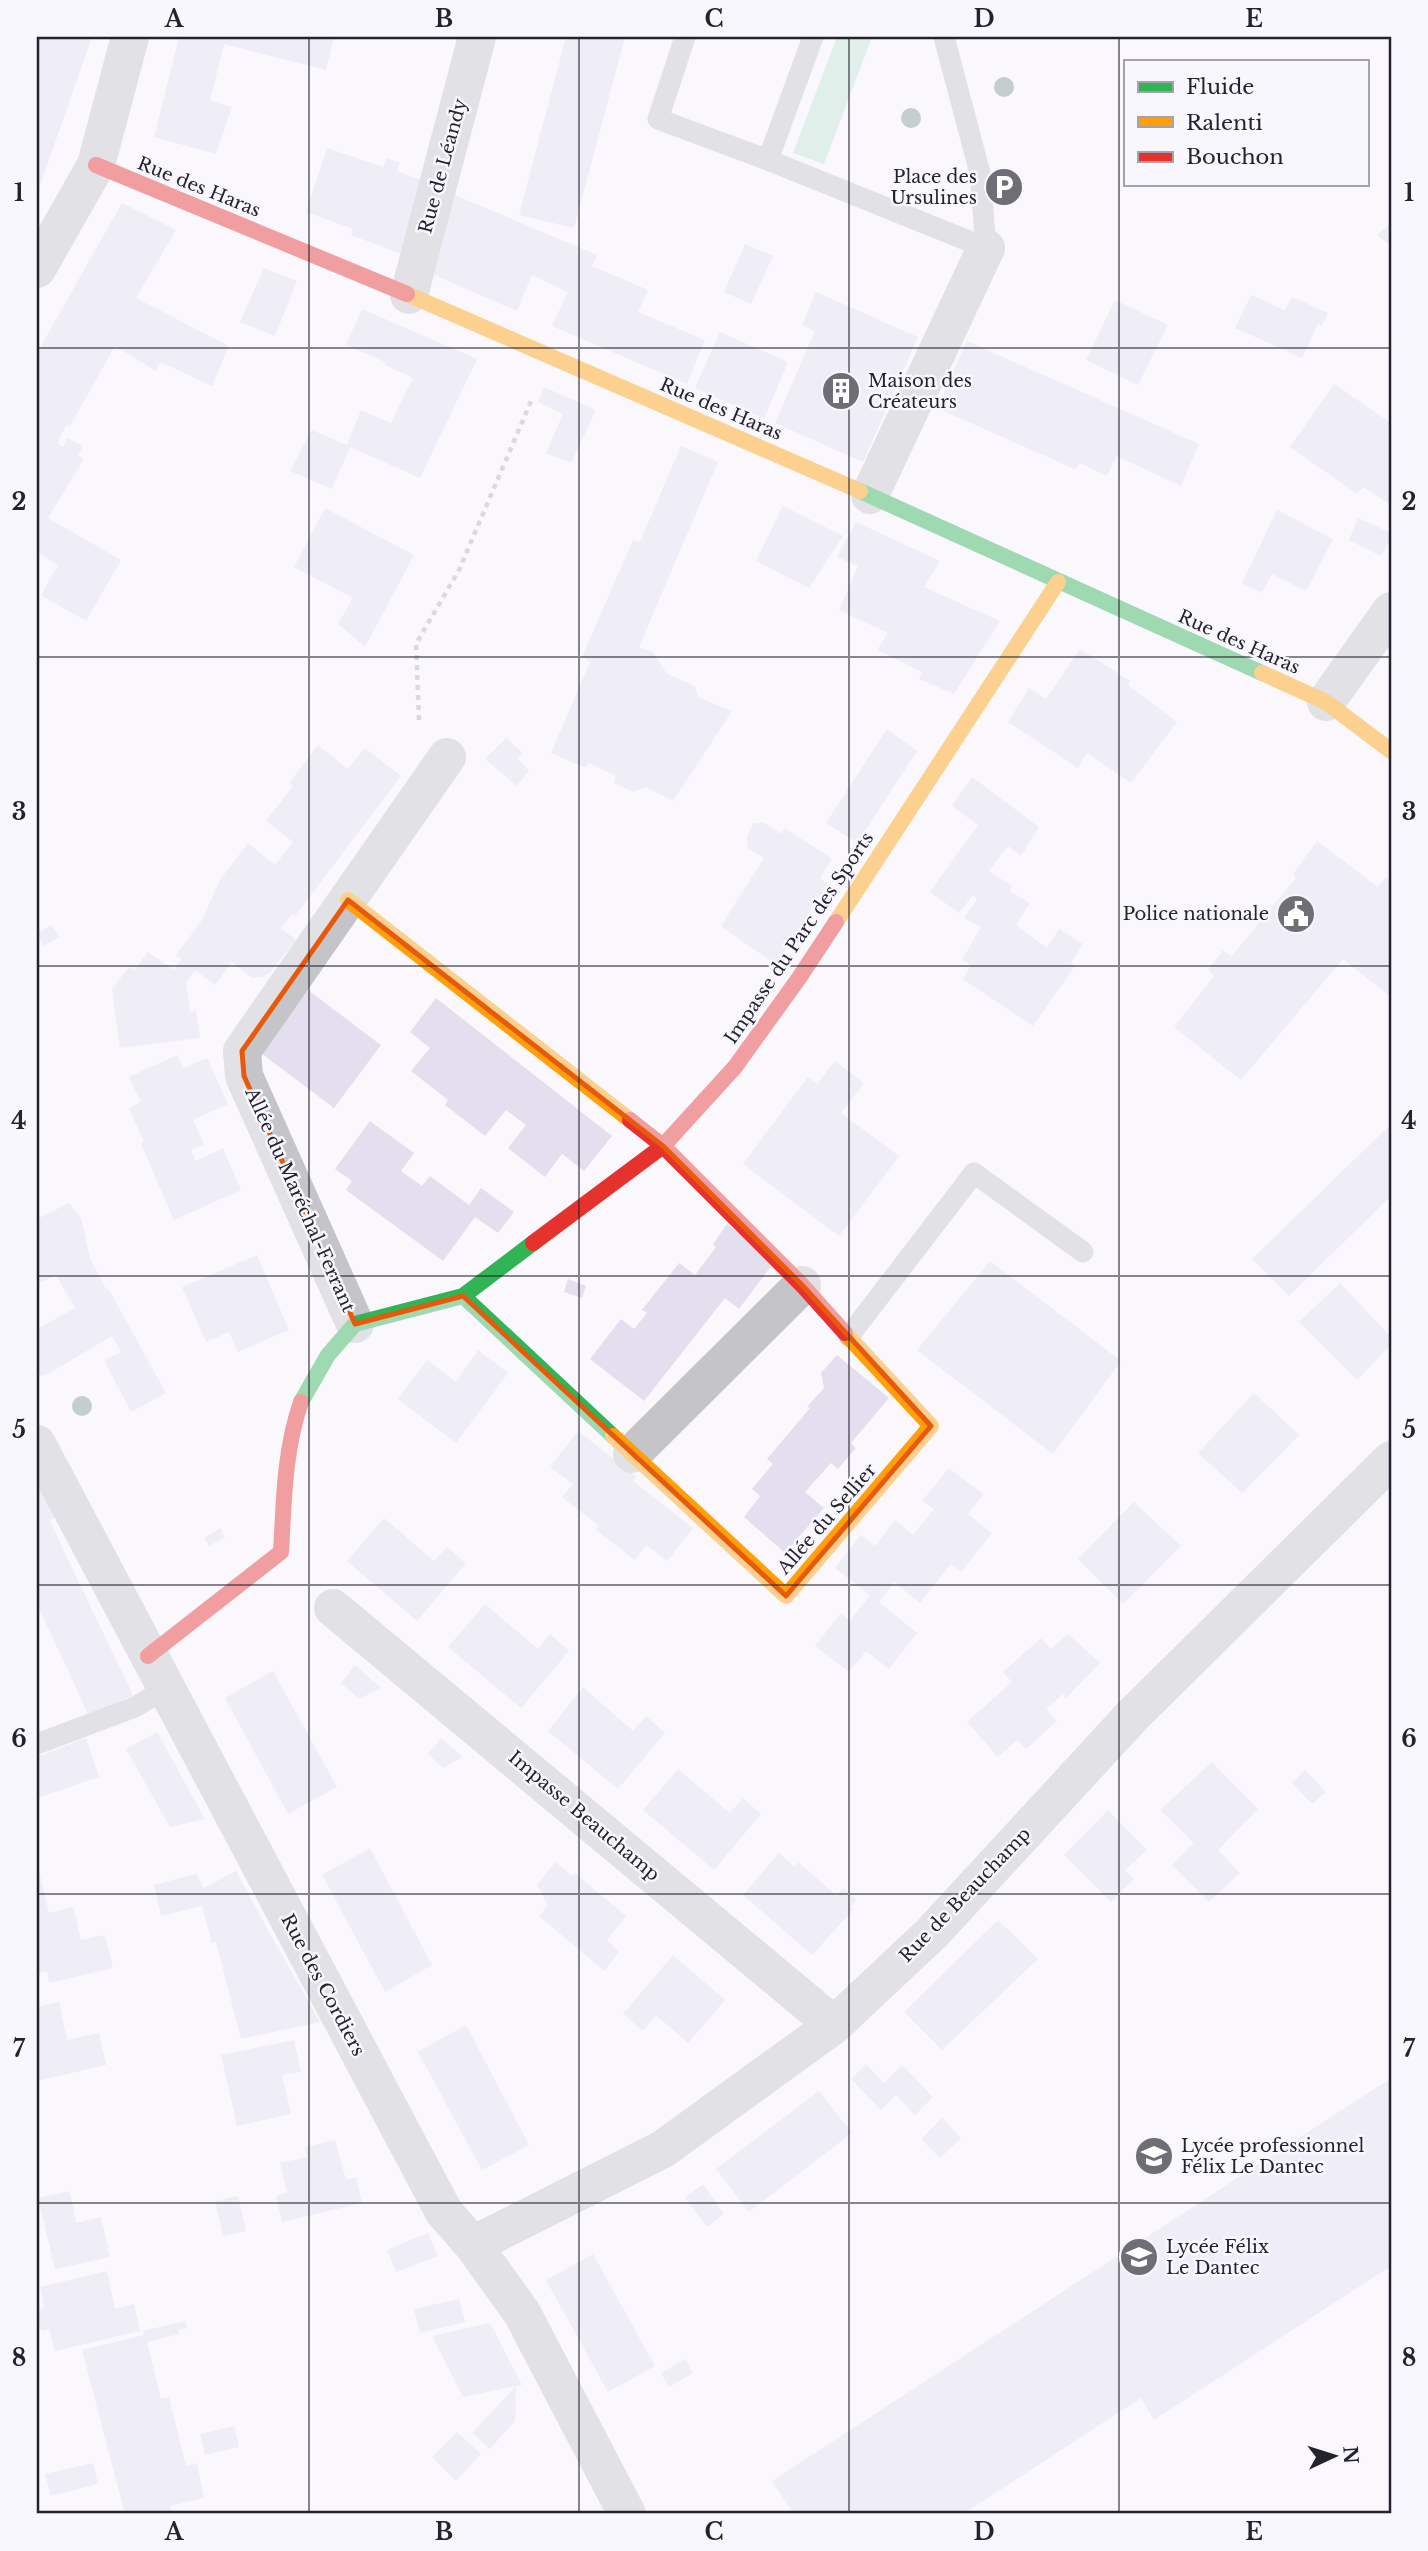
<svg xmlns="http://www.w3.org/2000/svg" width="1428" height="2551" font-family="'Libre Baskerville',serif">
<rect width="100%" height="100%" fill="#faf8fd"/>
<!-- green -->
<path fill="#c3e5d6" d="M837,37H872L824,164L793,153Z"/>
<!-- building -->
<path fill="#e3dfee" d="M37,37H92L37,194Z
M179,37H328L334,38L326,70L224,44L210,101L232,107L216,154L154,137Z
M566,37H625L574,228L519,215Z
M327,148L383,167L387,158L400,163L397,171L421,180L401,254L351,235L353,229L306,212Z
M455,195L597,255L592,266L648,290L638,312L705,340L687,384L552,326L568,292L532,275L517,311L434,275Z
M122,203L176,230L136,298L229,346L212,386L160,362L156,371L115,346L70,426L67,424L57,443L63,447L68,438L83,446L78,456L84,459L48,518L121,560L86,621L41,595L58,565L37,552V353Z
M1391,223V246L1377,235Z
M745,244L773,256L751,304L724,292Z
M264,268L297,281L275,336L240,322Z
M816,292L918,337L863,462L775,423L815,331L802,325Z
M1251,295L1285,310L1292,297L1328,313L1322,326L1318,324L1302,358L1235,328Z
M1115,300L1168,325L1138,385L1086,360Z
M362,309L477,359L420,478L350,447L332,489L290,471L310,433L312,430L347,445L361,410L391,423L413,378L385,365V362L346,345Z
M720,332L788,362L764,419L695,388Z
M967,341L1199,444L1181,486L1116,456L1107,476L1080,463L1076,469L1072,468L937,408Z
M1334,384L1391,423V505L1363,487L1357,494L1290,447Z
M544,387L596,410L571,463L546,453L563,414L538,402Z
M681,446L718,462L639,647L653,652L667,674L695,686L698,697L732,711L673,801L646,787L633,792L614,783L616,776L589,763L586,768L551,753L590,662L582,657L633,540L640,542Z
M783,506L843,536L809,588L756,561Z
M325,508L414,555L365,647L338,624L353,598L294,567Z
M1277,510L1333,539L1306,591L1272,574L1262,593L1242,583Z
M1358,518L1391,533V538L1381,556L1349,540Z
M856,522L940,561L924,587L1000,621L954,694L919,679L922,672L877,650L888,633L839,610L858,566L837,557Z
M1080,649L1130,681L1128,685L1177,722L1131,783L1087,753L1078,768L1008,722L1029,688L1046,699Z
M887,729L917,751L857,843L826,823Z
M506,738L523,753L517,759L529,770L517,786L485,759Z
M318,745L348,769L365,748L401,776L295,916L292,914L281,928L296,940L270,973L262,977L252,978L232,962L215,985L195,970L186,982L190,1012L196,1011L200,1038L120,1048L112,989L129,967L134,970L148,952L174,970L181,959L176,955L202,920L220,880L248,843L275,865L293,842L266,821L293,786L289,783Z
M972,777L1039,827L1021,856L1008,846L989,871L1012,886L1010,891L1030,903L1016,925L1047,948L1059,929L1083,944L1071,963L1075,966L1033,1026L963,979L971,965L962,960L981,927L964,918L977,899L973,895L959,913L930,892L978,825L952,806Z
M754,823H764L782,834L785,828L832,859L820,878L827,884L776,965L721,926L764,858L748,848L747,836Z
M1317,841L1378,887L1386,877L1391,882V997L1343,959L1241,1080L1174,1027L1214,976L1208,970L1223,950L1231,957L1296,878L1293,874Z
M51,925L60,937L44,946L37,934Z
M308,990L381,1045L334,1108L261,1053Z
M436,998L612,1136L584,1171L562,1154L545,1177L508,1148L526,1125L506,1110L485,1136L445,1105L448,1100L411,1071L430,1048L410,1032Z
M177,1055L183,1068L207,1058L228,1104L193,1120L204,1144L191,1150L195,1161L223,1148L241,1190L174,1220L141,1144L144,1142L129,1108L141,1102L129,1077Z
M835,1061L864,1083L841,1113L899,1156L839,1236L743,1164L808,1077L817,1084Z
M370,1121L414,1153L401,1171L422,1186L430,1176L469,1205L481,1188L514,1212L498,1233L475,1217L443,1261L346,1190L352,1181L335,1169Z
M1391,1124V1196L1289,1296L1252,1259Z
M69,1203L81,1218L90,1258L106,1289L108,1288L166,1393L131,1412L104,1360L121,1352L112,1336L48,1374L41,1376L37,1368V1329L75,1308L56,1275L37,1284V1219Z
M727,1224L775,1261L739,1309L725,1298L644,1401L590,1359L621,1319L634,1329L647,1313L642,1310L679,1263L695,1275L716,1247L713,1244Z
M257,1255L289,1330L238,1352L229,1332L206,1342L182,1287Z
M990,1261L1121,1361L1053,1454L917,1350Z
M568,1279L586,1286L582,1298L564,1292Z
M1340,1283L1391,1337V1345L1357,1380L1299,1322Z
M478,1350L508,1373L456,1443L398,1399L427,1360L456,1382Z
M837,1355L889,1398L851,1443L856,1448L838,1469L831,1463L805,1492L824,1508L785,1553L744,1517L760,1496L752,1489L773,1464L767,1459L810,1408L807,1407L824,1388L821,1373Z
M1254,1393L1299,1435L1242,1493L1198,1453Z
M578,1431L637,1477L633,1481L693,1528L667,1561L646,1545L635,1560L596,1530L599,1526L562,1497L573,1484L550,1467Z
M949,1468L983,1494L968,1514L992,1533L961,1572L951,1564L920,1603L894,1582L879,1602L917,1633L889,1669L866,1651L849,1672L815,1646L841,1613L850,1621L870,1595L835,1568L861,1535L875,1546L895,1520L913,1535L934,1509L922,1501Z
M37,1481L56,1516L50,1522L133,1695L89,1716L37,1604Z
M1134,1502L1181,1546L1123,1604L1078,1559Z
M384,1518L434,1561L447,1547L466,1563L417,1621L347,1561Z
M220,1528L225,1537L209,1546L204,1538Z
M485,1604L538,1649L550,1634L569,1651L521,1708L448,1647Z
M1068,1634L1100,1663L1066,1698L1063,1694L1046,1709L1057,1721L1026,1749L1017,1740L998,1757L967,1722L1012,1682L1003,1672L1041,1638L1051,1649Z
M355,1665L381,1688L359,1699L341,1683Z
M273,1671L337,1787L288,1814L225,1698Z
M583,1687L633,1731L646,1716L665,1733L618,1789L548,1731Z
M157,1732L205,1819L170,1827L126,1749Z
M86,1738L99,1777L37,1798V1757Z
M441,1738L463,1757L443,1768L428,1754Z
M1212,1762L1258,1809L1218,1850L1240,1873L1209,1902L1172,1865L1194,1843L1160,1810Z
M678,1769L730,1813L743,1798L761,1814L714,1870L643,1810Z
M1305,1770L1326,1792L1312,1804L1292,1783Z
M1108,1810L1147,1850L1125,1870L1134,1879L1111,1902L1064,1855Z
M370,1848L432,1965L385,1992L322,1875Z
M779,1853L795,1867L798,1862L837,1896L843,1888L857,1900L850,1907L853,1910L812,1955L743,1895Z
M555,1862L573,1876L575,1873L626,1916L607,1940L619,1952L604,1971L539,1916L548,1905L537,1885Z
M39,1871L49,1913L73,1907L81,1940L105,1935L113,1968L49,1983L47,1971L37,1973V1872Z
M236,1871L268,1930L320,2022L241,2039L216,1942L212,1943L202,1906L161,1916L154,1885L196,1874L204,1888Z
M998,1920L1038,1959L942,2050L904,2012Z
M673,1955L725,2000L688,2043L656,2015L643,2031L623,2014Z
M59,2002L67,2040L99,2033L106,2065L37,2081V2007Z
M466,2025L529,2145L482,2170L418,2052Z
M294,2040L301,2072L282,2075L291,2114L237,2126L221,2055Z
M866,2064L884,2083L902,2065L933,2097L915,2115L896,2095L881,2110L851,2079Z
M1391,2078V2266L1154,2420L1141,2398L963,2514H794L772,2481Z
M819,2091L852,2133L749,2212L716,2169Z
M942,2118L961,2138L940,2158L921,2139Z
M335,2140L346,2180L356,2177L362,2203L282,2222L276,2196L287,2193L280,2163L307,2157L305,2147Z
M703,2184L724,2214L707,2227L685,2198Z
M70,2191L76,2223L101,2217L110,2257L55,2269L38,2198Z
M238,2196L246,2231L223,2236L215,2201Z
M428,2233L438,2256L396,2272L387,2250Z
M593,2254L655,2366L608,2392L546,2280Z
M107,2271L115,2309L134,2304L140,2331L55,2351L49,2329L41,2331L37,2310L44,2308L40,2287Z
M459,2299L465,2322L420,2333L414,2309Z
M185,2321L187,2328L178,2330L179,2334L147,2342L161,2399L169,2397L186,2466L197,2463L204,2498L170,2506L172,2514H125L82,2350L144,2335L143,2331Z
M490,2323L522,2385L516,2386L515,2421L490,2449L472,2433L516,2386L463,2397L432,2336Z
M685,2359L693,2373L669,2387L661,2373Z
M234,2426L239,2447L205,2455L200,2434Z
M457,2432L481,2454L456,2481L432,2457Z
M93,2463L98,2484L51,2496L45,2474Z"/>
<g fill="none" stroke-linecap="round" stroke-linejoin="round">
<!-- path -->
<path stroke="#b4b3b7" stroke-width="4.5" stroke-dasharray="5 5" stroke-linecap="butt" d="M419,720L416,644L459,570L532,399"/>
<!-- lane -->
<path stroke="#c5c5c9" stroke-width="21" d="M685,37L658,119L768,160
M813,37L768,160L986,248L980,173L944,37
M849,1336L974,1173L1083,1252
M37,1744L135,1707L165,1689"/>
<!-- street -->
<path stroke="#c5c5c9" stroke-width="38" d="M37,269L96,165L130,37
M409,295L477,37
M870,495L986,248
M1326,702L1391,611
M355,1324L244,1076L242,1051L447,757
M37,1444L444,2212L473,2245L522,2313L627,2514
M632,1454L802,1285
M333,1608L834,2025
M473,2245L663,2149L834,2025L932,1933L1133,1715L1391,1460"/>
<!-- fast -->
<path stroke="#30b455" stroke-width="16" d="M860,491L1262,673
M463,1296L613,1436
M301,1402L328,1355L355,1324L463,1296L533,1243"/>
<!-- slow -->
<path stroke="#ff9f0a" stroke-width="16" d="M407,294L860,491
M1262,673L1326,702L1391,751
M348,900L630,1120
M836,922L1058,582
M613,1436L786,1596L931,1426L845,1333"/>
<!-- jam -->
<path stroke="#e5322d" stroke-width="16" d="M96,165L407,294
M630,1120L663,1146L802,1285L845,1333
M533,1243L663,1146L735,1067L799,978L836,922
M148,1656L281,1552C284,1501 284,1451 301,1402"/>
</g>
<!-- trees -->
<g fill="#849b92">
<circle cx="1004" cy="87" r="10"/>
<circle cx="911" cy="118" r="10"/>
<circle cx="82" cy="1406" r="10"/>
</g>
<!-- marked area -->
<path d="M0 0H1428V2551H0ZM348,900L663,1146L802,1285L931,1426L786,1596L463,1296L355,1324L244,1076L242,1051Z" fill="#faf8fd" fill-opacity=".55" fill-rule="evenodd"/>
<path fill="none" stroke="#e8590c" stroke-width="5" stroke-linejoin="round" d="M348,900L663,1146L802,1285L931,1426L786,1596L463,1296L355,1324L244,1076L242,1051Z"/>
<!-- grid -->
<path fill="none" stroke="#24222e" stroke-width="2" stroke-opacity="0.55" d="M309,37V2514M579,37V2514M849,37V2514M1119,37V2514M37,348H1391M37,657H1391M37,966H1391M37,1276H1391M37,1585H1391M37,1894H1391M37,2203H1391"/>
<!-- icons -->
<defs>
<symbol id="parking-disc" viewBox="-11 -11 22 22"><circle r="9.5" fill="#6f6d76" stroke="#f9f7fe"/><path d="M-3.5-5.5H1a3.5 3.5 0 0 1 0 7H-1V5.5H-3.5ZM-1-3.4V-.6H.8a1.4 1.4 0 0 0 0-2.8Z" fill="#fff"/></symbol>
<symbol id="building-disc" viewBox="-11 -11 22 22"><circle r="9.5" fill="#6f6d76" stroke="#f9f7fe"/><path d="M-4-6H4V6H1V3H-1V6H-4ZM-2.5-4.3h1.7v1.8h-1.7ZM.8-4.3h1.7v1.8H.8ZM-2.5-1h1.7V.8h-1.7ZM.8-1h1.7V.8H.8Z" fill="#fff"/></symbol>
<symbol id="civic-disc" viewBox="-11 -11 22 22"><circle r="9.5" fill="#6f6d76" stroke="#f9f7fe"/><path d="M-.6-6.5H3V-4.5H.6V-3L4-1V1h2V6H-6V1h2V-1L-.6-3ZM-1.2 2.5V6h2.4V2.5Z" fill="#fff"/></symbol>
<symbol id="school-disc" viewBox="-11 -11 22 22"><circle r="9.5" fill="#6f6d76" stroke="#f9f7fe"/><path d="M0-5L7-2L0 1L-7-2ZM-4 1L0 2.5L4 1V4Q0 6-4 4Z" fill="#fff"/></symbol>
</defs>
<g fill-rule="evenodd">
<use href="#parking-disc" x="982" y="165" width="44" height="44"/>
<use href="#building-disc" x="819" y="369" width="44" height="44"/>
<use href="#civic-disc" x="1274" y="892" width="44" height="44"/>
<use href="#school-disc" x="1132" y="2134" width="44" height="44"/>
<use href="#school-disc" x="1117" y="2235" width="44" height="44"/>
</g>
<g text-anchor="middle" stroke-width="5" stroke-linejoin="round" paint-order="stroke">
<!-- street labels -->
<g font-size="18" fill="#24222e" stroke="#f9f7fe">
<text transform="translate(443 166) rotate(-75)" y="6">Rue de Léandy</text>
<text transform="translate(199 187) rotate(22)" y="6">Rue des Haras</text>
<text transform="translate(721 409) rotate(23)" y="6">Rue des Haras</text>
<text transform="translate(1239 642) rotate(24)" y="6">Rue des Haras</text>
<text transform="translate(799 938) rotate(-56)" y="6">Impasse du Parc des Sports</text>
<text transform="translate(300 1200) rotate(66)" y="6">Allée du Maréchal-Ferrant</text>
<text transform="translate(827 1519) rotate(-49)" y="6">Allée du Sellier</text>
<text transform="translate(584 1816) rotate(40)" y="6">Impasse Beauchamp</text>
<text transform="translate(965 1895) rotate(-46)" y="6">Rue de Beauchamp</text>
<text transform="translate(323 1985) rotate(62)" y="6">Rue des Cordiers</text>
</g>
<!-- poi labels -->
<g font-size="18" fill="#24222e" stroke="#f9f7fe" text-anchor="start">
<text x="977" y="183" text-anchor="end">Place des<tspan x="977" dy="21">Ursulines</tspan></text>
<text x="868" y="387">Maison des<tspan x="868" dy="21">Créateurs</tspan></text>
<text x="1269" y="920" text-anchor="end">Police nationale</text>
<text x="1181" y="2152">Lycée professionnel<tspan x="1181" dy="21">Félix Le Dantec</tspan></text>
<text x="1166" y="2253">Lycée Félix<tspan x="1166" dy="21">Le Dantec</tspan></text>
</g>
</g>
<!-- border -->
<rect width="1428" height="2551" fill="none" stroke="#f9f7fe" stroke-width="77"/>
<!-- legend -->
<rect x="1124" y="60" width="245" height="126" fill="#f9f7fe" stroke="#a4a2ab" stroke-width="2"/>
<rect x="1138" y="82" width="35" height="10" fill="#30b455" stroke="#a4a2ab" stroke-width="2"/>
<text x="1186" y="94" font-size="21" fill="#24222e">Fluide</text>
<rect x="1138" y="117" width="35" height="10" fill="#ff9f0a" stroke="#a4a2ab" stroke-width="2"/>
<text x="1186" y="130" font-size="21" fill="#24222e">Ralenti</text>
<rect x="1138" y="152" width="35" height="10" fill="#e5322d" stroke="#a4a2ab" stroke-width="2"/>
<text x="1186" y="164" font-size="21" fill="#24222e">Bouchon</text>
<!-- north arrow -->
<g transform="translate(1334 2456) rotate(86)" stroke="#f9f7fe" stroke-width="5" paint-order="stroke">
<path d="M0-5L12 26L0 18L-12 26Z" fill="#24222e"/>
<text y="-10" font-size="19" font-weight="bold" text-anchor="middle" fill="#24222e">N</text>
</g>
<rect x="38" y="38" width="1352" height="2474" fill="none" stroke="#24222e" stroke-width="2.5"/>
<g font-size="23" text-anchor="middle" font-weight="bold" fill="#24222e">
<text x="174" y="27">A</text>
<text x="444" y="27">B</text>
<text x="714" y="27">C</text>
<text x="984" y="27">D</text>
<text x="1254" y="27">E</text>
<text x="19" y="201">1</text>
<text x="1409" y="201">1</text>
<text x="19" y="510">2</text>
<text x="1409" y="510">2</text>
<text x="19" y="820">3</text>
<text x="1409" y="820">3</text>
<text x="19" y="1129">4</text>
<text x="1409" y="1129">4</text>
<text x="19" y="1438">5</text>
<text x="1409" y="1438">5</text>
<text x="19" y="1747">6</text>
<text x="1409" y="1747">6</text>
<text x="19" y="2057">7</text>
<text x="1409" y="2057">7</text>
<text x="19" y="2366">8</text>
<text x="1409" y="2366">8</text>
<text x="174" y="2540">A</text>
<text x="444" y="2540">B</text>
<text x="714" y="2540">C</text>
<text x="984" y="2540">D</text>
<text x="1254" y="2540">E</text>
</g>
</svg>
